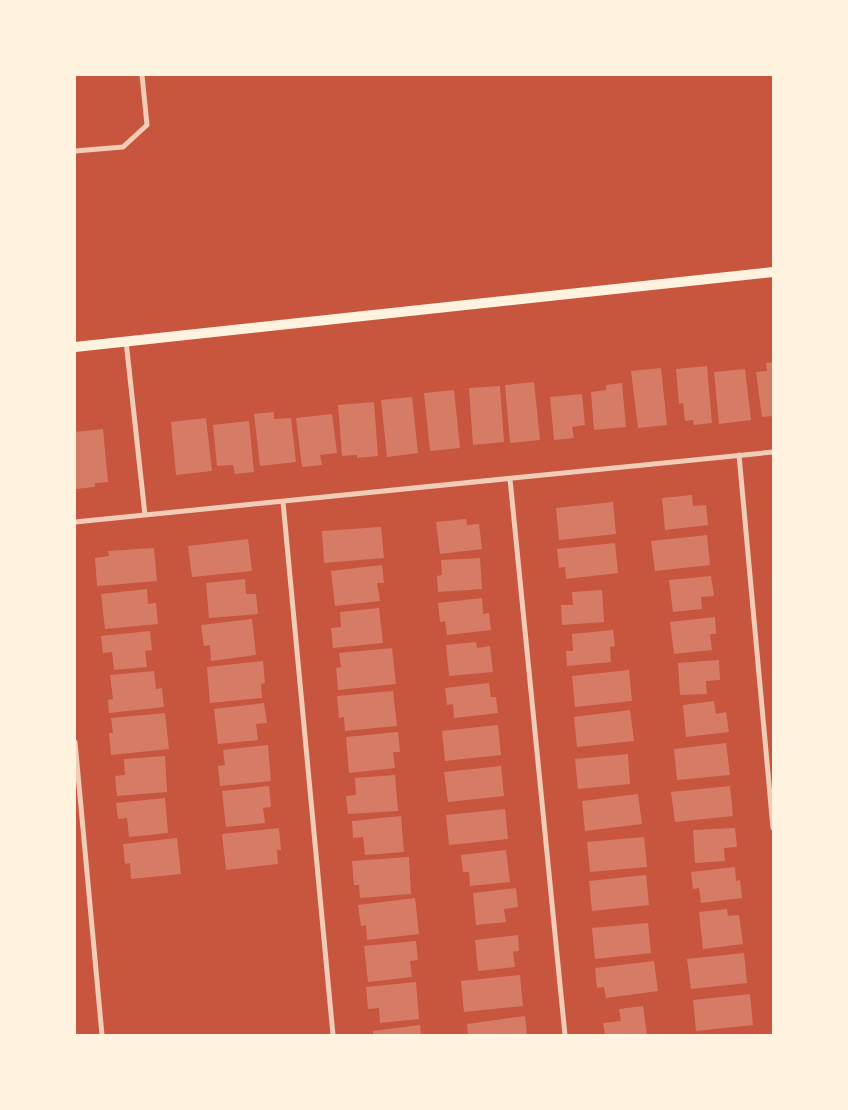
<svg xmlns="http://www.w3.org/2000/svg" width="848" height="1110" font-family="'Titillium Web',sans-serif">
<rect width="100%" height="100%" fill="#c8553d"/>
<!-- building -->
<path fill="#d67c66" d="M773,362V416L762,417L756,372L767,371L766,363Z
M707,366L712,423L694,425L693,420L685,421L683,403L679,404L676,369Z
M661,368L667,425L638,428L631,371Z
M745,369L751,420L719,424L714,372Z
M534,382L540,440L510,443L505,385Z
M622,383L626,427L594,430L591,392L606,390V385Z
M500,386L504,442L473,445L469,388Z
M454,390L460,448L430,451L424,393Z
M582,394L585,425L572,427L574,438L554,440L550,397Z
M412,397L418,453L387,457L381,400Z
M374,402L378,456L357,458V455L342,456L338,405Z
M274,412V419L291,418L296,462L260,466L254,414Z
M332,414L337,453L320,455L322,465L302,467L296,418Z
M206,418L212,471L176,475L171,422Z
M249,421L254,472L235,474L233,465L217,466L213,425Z
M103,429L108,482L95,483V487L75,489V432Z
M692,495L693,506L706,505L708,525L665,530L662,498Z
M613,502L616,534L559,540L556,508Z
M466,519L467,525L479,524L482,549L440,554L436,522Z
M381,527L384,558L324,563L322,531Z
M707,535L710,565L655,571L651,541Z
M248,539L252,571L192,577L188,546Z
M615,543L618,573L566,579L565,567L559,568L557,549Z
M154,548L157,581L97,586L95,558L109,556L108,551Z
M480,558L482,589L438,592L437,576L442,575L441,560Z
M382,565L384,583H377L380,601L335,606L331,571Z
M711,576L714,596L701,597L702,609L673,612L669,580Z
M245,579L246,594H256L258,614L209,618L206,583Z
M147,589L148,604L156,603L158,624L105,629L101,594Z
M602,590L604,622L562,625L561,605H573L572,592Z
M482,598L483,614L489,613L491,630L447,635L445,621L440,622L438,603Z
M379,608L383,643L333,648L331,628L341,627L340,612Z
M715,617L716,634H710L712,650L674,654L670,622Z
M252,619L256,655L211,661L210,645L204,646L201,625Z
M613,630L615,646L610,647L611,662L567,666L566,651H573L572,634Z
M150,631L152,650L145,651L147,667L114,670L112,652L103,653L101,636Z
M476,642L477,648L490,646L493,672L449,676L446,645Z
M392,648L396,684L338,690L336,668L341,667L339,653Z
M719,660L720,680L706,681L707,694L680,695L678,663Z
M263,661L265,683L261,684L262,698L210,703L207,667Z
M629,670L632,701L575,707L572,676Z
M154,671L156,689L162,688L164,707L109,713L108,700L113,699L110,675Z
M489,683L491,697H496L498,713L454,718L453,704L447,705L445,688Z
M393,691L397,726L345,731L344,717L339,718L337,696Z
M714,701L716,714L726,712L729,732L686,737L683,705Z
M264,703L267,723L256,724L258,740L218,744L214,709Z
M630,710L634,741L577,747L574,717Z
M165,713L169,749L111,755L109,733H113L111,718Z
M498,725L501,755L445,761L442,731Z
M398,732L400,752H393L395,768L349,773L346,737Z
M726,743L730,775L677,780L674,749Z
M268,745L271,781L220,786L218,766L225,765L223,750Z
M628,754L630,784L578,789L575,759Z
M165,756L167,792L117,796L115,776L125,775L124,759Z
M501,766L504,796L448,802L444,772Z
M395,775L398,811L348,814L346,796L356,795L355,778Z
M269,786L271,807L263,808L265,823L226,827L222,791Z
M730,786L733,816L675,822L671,792Z
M638,794L642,824L585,831L582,801Z
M165,798L168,833L129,837L127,818L118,819L116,803Z
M505,809L508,839L449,845L446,815Z
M401,816L404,852L365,855L363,837L353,838L352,821Z
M279,828L281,850H277L278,864L226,870L222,834Z
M735,828L737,847L724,848L725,861L695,863L693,830Z
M644,837L647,867L590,872L587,842Z
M177,838L181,874L131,879L130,863L125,864L123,844Z
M506,850L510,882L470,886L469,872H463L461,855Z
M409,857L411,894L360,898L359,885H354L352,861Z
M735,867L736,881L740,880L742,898L701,903L699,888L693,889L691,872Z
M646,875L649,905L592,911L589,881Z
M516,888L518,907L504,909L506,922L476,925L473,893Z
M415,898L419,934L367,940L366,925L361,926L358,905Z
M727,909L728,916L739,915L743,944L703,949L699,912Z
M648,923L651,953L595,959L592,928Z
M518,935L519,951L513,952L515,967L478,971L475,940Z
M416,941L418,960L410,961L412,977L368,982L364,946Z
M744,953L747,983L691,989L687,959Z
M654,961L658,991L606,998L604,987L597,988L595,968Z
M520,975L523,1006L464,1012L461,981Z
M416,982L419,1019L380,1023L379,1008L368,1009L366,987Z
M750,994L753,1025L696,1031L693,1000Z
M643,1006L647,1035H605L603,1023L621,1021L619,1009Z
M525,1016L527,1035H468L467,1024Z
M420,1025L421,1035H373V1031Z"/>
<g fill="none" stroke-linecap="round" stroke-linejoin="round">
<!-- minor -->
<path stroke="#f1ccb7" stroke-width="5" d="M75,151L123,147L147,125L142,75
M126,341L145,515
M739,455L773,828
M510,479L565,1035
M283,502L333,1035
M75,522L773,452
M75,742L102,1035"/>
<!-- secondary -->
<path stroke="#fff3e0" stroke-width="10" d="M75,347L773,272"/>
</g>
<!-- border -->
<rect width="848" height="1110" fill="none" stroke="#fff3e0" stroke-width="152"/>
</svg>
